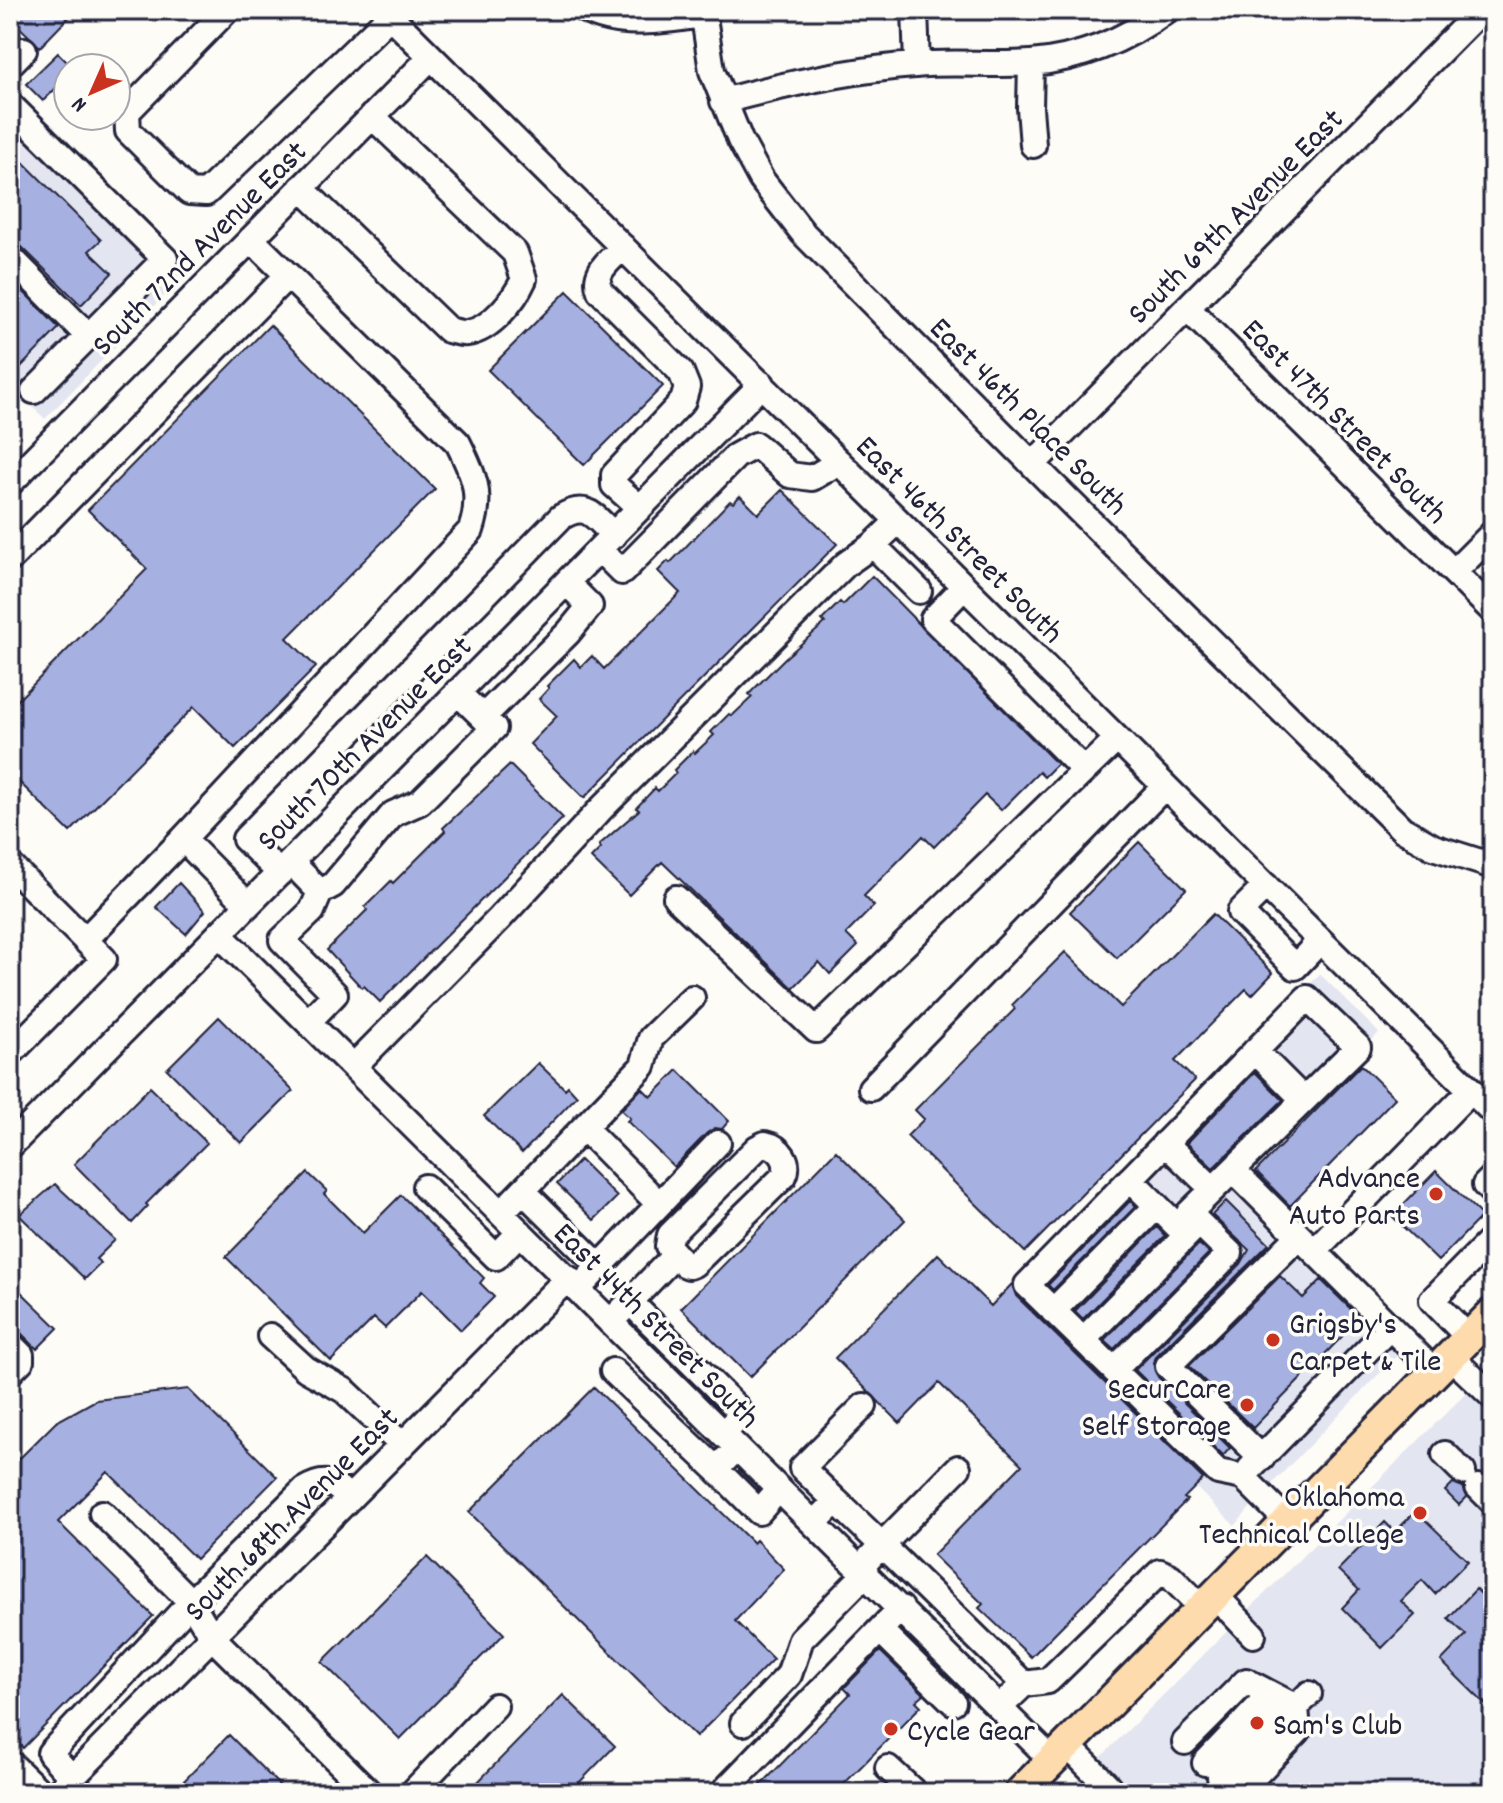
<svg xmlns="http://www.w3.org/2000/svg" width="1503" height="1803" font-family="Dekko,sans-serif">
<rect width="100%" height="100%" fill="#fdfcf7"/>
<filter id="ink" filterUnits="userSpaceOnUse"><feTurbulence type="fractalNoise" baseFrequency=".0125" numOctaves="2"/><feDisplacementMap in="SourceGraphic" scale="16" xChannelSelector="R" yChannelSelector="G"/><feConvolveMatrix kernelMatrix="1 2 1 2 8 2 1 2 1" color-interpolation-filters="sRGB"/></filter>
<g filter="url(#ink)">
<!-- built -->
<path fill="#e3e6f0" d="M10,84L191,268L45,419L10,385Z
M1320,974L1379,1033L1242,1171L1415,1337L1260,1496L1235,1526L1000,1295Z
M1493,1366V1793H1065L1464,1395Z"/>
<!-- building -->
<path fill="#a6b1e1" stroke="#22223b" stroke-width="2" d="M16,10H76L40,47L10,18Z
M58,53L68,63V76L43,101L26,84Z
M10,149L101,240L89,251L112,273L81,305L21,246L10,242Z
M10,278L59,328L10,378Z
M567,291L663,386L584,465L488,370Z
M270,325L435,489L287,638L316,667L235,748L194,707L70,832L10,773V708L147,569L88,510Z
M782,490L837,544L584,798L530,744L557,716L539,699L549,688L547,686L574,659L581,667L592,656L604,669L680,593L658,571L668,561L670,563L730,501L733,503L740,496L758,514Z
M872,576L1057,764L1044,777L1039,772L1001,810L985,795L934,847L923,836L864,896L874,906L846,934L858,946L830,974L819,962L793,988L662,862L629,895L591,858L601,848L599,845L639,810L636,808L655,788L658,791L676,773L674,770L693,751L695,753L714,735L711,732L729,714L732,716L752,697L749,694L785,658L825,623L822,620L840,602L843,605Z
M510,765L563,818L380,1002L364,986L362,988L327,950L367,910L365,907L391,881L393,883L445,831L443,828Z
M1139,842L1186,889L1117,958L1070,912Z
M179,883L205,911L186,934L156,907Z
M1213,914L1273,973L1252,995L1246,989L1175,1061L1195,1080L1025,1252L907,1136L924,1119L915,1110L1015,1009L1012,1005L1065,952L1121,1007Z
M219,1017L293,1091L241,1143L167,1069Z
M538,1063L565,1089L568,1086L577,1096L522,1153L484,1116Z
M1361,1065L1395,1098L1290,1206L1256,1171Z
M678,1070L729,1121L722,1129L715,1128L707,1133L674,1167L627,1121L630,1118L621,1110L642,1088L651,1097Z
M1255,1072L1283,1100L1213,1168L1187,1143Z
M150,1087L207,1143L146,1204L148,1206L132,1223L74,1164Z
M836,1151L905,1220L750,1377L681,1308Z
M580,1160L617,1197L594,1220L557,1184Z
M1436,1171L1482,1216L1438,1261L1392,1216Z
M308,1173L327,1191L324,1194L363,1233L401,1195L484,1278L480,1283L494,1297L461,1330L422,1291L385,1328L374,1318L331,1361L226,1257Z
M55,1184L115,1240L96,1259L101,1263L85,1279L19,1215Z
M1130,1201L1136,1206L1053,1290L1048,1285Z
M1226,1201L1269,1244L1157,1355L1153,1363L1158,1377L1230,1448L1223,1456L1135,1370L1241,1264L1249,1250L1212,1215Z
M1157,1227L1165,1236L1083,1319L1075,1311Z
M1199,1244L1209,1253L1114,1349L1104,1340Z
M938,1254L991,1306L1012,1284L1016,1296L1203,1479L1184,1498L1187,1500L1031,1657L979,1608L983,1604L933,1555L1022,1465L939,1383L900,1423L835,1358Z
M1280,1276L1303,1298L1321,1280L1360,1318L1253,1428L1189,1366Z
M10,1281L58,1328L37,1349L10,1322Z
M594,1387L753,1543L756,1540L784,1569L735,1621L773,1659L696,1737L469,1512Z
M188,1389L277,1477L196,1559L108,1472L58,1522L153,1616L23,1748L10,1735V1468L56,1422L96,1400Z
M1453,1483L1463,1487L1467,1497L1459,1505L1445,1491Z
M1416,1511L1468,1561L1435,1594L1422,1580L1401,1601L1415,1615L1382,1648L1342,1608L1359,1590L1338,1570L1385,1522L1395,1532Z
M427,1557L504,1634L400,1739L322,1662Z
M1476,1589L1493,1606V1712L1441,1661L1466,1635L1448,1618Z
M880,1651L924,1694L916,1701L921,1706L835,1793H753L850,1694L844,1688Z
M563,1695L615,1746L569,1793H467Z
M229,1735L287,1793H172Z"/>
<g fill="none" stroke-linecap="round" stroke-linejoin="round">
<defs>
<path id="minor" d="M227,10L127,112L128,131L189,192L206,193L390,16
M384,10L1493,1112
M585,10C621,29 664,20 703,15
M703,10L712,71L740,140L761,179L803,233L1050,482L1402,829L1433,847L1493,866
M915,10L917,64
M1031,63L1030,108L1033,145
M10,64L24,50
M723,101C786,84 849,70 915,65C953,61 993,66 1031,63C1081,59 1127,39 1167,10
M10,105L165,259L34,391
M301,188L448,330C454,331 461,334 467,333C491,330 515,299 524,279L515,253L372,116
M623,247C610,260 592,272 600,291L681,372L687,387L683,401L614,475V485L640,508
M10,257L88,336
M1187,308L1493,611
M1033,464L1481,10
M10,483L431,57
M873,545L919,591
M600,550L622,572L736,456L756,445L790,475L812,478L839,462
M10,559L288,275
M1454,572L1493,533
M964,587L933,619L1084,770
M483,717L568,633L590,606L567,583
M291,862L320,892L312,911L282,940L335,994L308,1022
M10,865L104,959L10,1054
M280,873L245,839L561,517C588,501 594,517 614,535
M1266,886L1240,912L1295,967L1320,941
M320,892L333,885L393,814L420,802L494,728L457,692
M676,898L816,1030L1117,739
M248,905L183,839L471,530C483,495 474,475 458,443L251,239
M219,934L1052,1760
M85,940L183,839
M1255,1051L1304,1100
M353,1067L499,919L600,810L846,564L873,545L898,521
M871,1088L1165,786
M584,1128L659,1204
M1165,1143L1213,1189
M765,1144C780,1147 791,1162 784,1176L694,1264L689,1266L684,1264L668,1246L670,1235L757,1148Z
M10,1146L762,384
M1493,1177L1485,1185L1493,1193
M1130,1179L1186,1235
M1243,1180L1435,1372
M425,1187L496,1257L520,1232
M523,1191L599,1266
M501,1213L643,1066L651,1038L692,998
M1314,1251L1471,1090
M578,1289L718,1143
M630,1302L675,1255
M1053,1311L1157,1206
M610,1322L630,1302L737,1408L738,1418L723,1434
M270,1336L306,1369L345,1391L402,1445
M1468,1337L1432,1300L1493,1238
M1083,1340L1199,1223
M10,1344L21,1355V1361L10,1372
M1450,1356L1493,1397
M1114,1370L1230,1253L1189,1213L1358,1047L1307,998L1027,1285L1218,1472L1243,1477L1287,1521
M613,1371L716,1469
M1445,1454L1463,1472
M727,1458L716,1469L759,1512L779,1489
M1262,1458L1168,1366L1299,1236
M1250,1469L1390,1327
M1478,1487L1493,1502
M350,1498C332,1482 326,1477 304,1490L191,1602L212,1637L370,1793
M836,1501L802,1468L864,1406
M814,1523L836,1501L882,1545L958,1468
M860,1568L882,1545L1024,1684
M1215,1595L1253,1635
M880,1630L953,1702
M1000,1707L1024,1684L1048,1681L1160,1572L1171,1577L1202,1608
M743,1723L789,1675L801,1639L866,1573
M1185,1742L1246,1681L1296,1707
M1067,1745L1108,1786
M10,1763L41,1793
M1205,1763L1265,1700L1286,1705
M888,1768L915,1793
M1220,1777L1282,1715L1296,1707L1309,1694
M72,1778L50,1753L191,1602L102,1513
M727,1788L901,1608
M57,1793L568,1278
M412,1793L495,1706
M1238,1793L1298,1731L1296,1707"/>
<path id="major" d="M1020,1793L1493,1313"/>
</defs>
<!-- minor casing -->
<use href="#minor" stroke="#22223b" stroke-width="30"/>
<!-- major casing -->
<use href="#major" stroke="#22223b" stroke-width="36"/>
<!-- minor -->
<use href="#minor" stroke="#fdfcf7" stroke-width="24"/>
<!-- major -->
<use href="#major" stroke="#fedbac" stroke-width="30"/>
</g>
</g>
<!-- markers -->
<g fill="#c8321e" stroke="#fdfcf7" stroke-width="3">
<circle cx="1436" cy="1194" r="8"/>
<circle cx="1273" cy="1340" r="8"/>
<circle cx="1247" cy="1405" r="8"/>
<circle cx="1420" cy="1513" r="8"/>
<circle cx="1257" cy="1723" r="8"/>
<circle cx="891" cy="1729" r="8"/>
</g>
<g text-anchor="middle" stroke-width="7" stroke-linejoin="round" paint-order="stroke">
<!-- street labels -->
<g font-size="32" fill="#22223b" stroke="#fdfcf7">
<text transform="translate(1234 215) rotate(-45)" y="11">South 69th Avenue East</text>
<text transform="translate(198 247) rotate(-45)" y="11">South 72nd Avenue East</text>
<text transform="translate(1030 415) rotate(45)" y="11">East 46th Place South</text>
<text transform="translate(1346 420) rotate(45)" y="11">East 47th Street South</text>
<text transform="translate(961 538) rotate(45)" y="11">East 46th Street South</text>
<text transform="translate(363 742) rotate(-45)" y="11">South 70th Avenue East</text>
<text transform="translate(658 1324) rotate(45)" y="11">East 44th Street South</text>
<text transform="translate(290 1513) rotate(-45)" y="11">South 68th Avenue East</text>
</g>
<!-- poi labels -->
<g font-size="32" fill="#22223b" stroke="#fdfcf7" text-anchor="end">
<text x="1420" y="1187">Advance<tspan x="1420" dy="37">Auto Parts</tspan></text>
<text x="1289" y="1333" text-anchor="start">Grigsby's<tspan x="1289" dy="37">Carpet &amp; Tile</tspan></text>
<text x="1231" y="1398">SecurCare<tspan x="1231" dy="37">Self Storage</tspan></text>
<text x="1404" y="1506">Oklahoma<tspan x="1404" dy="37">Technical College</tspan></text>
<text x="1273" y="1734" text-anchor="start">Sam's Club</text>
<text x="907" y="1740" text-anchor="start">Cycle Gear</text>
</g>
</g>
<!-- margin -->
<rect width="1503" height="1803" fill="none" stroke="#fdfcf7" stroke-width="40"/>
<rect x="20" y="20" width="1463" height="1763" fill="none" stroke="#22223b" stroke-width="3" filter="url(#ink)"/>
<!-- north arrow -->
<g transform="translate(92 92) rotate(225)"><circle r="38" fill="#fdfcf7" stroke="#a5a5ac" stroke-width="2"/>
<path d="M0-6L14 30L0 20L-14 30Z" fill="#c8321e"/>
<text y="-12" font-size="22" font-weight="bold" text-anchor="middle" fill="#22223b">N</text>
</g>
</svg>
